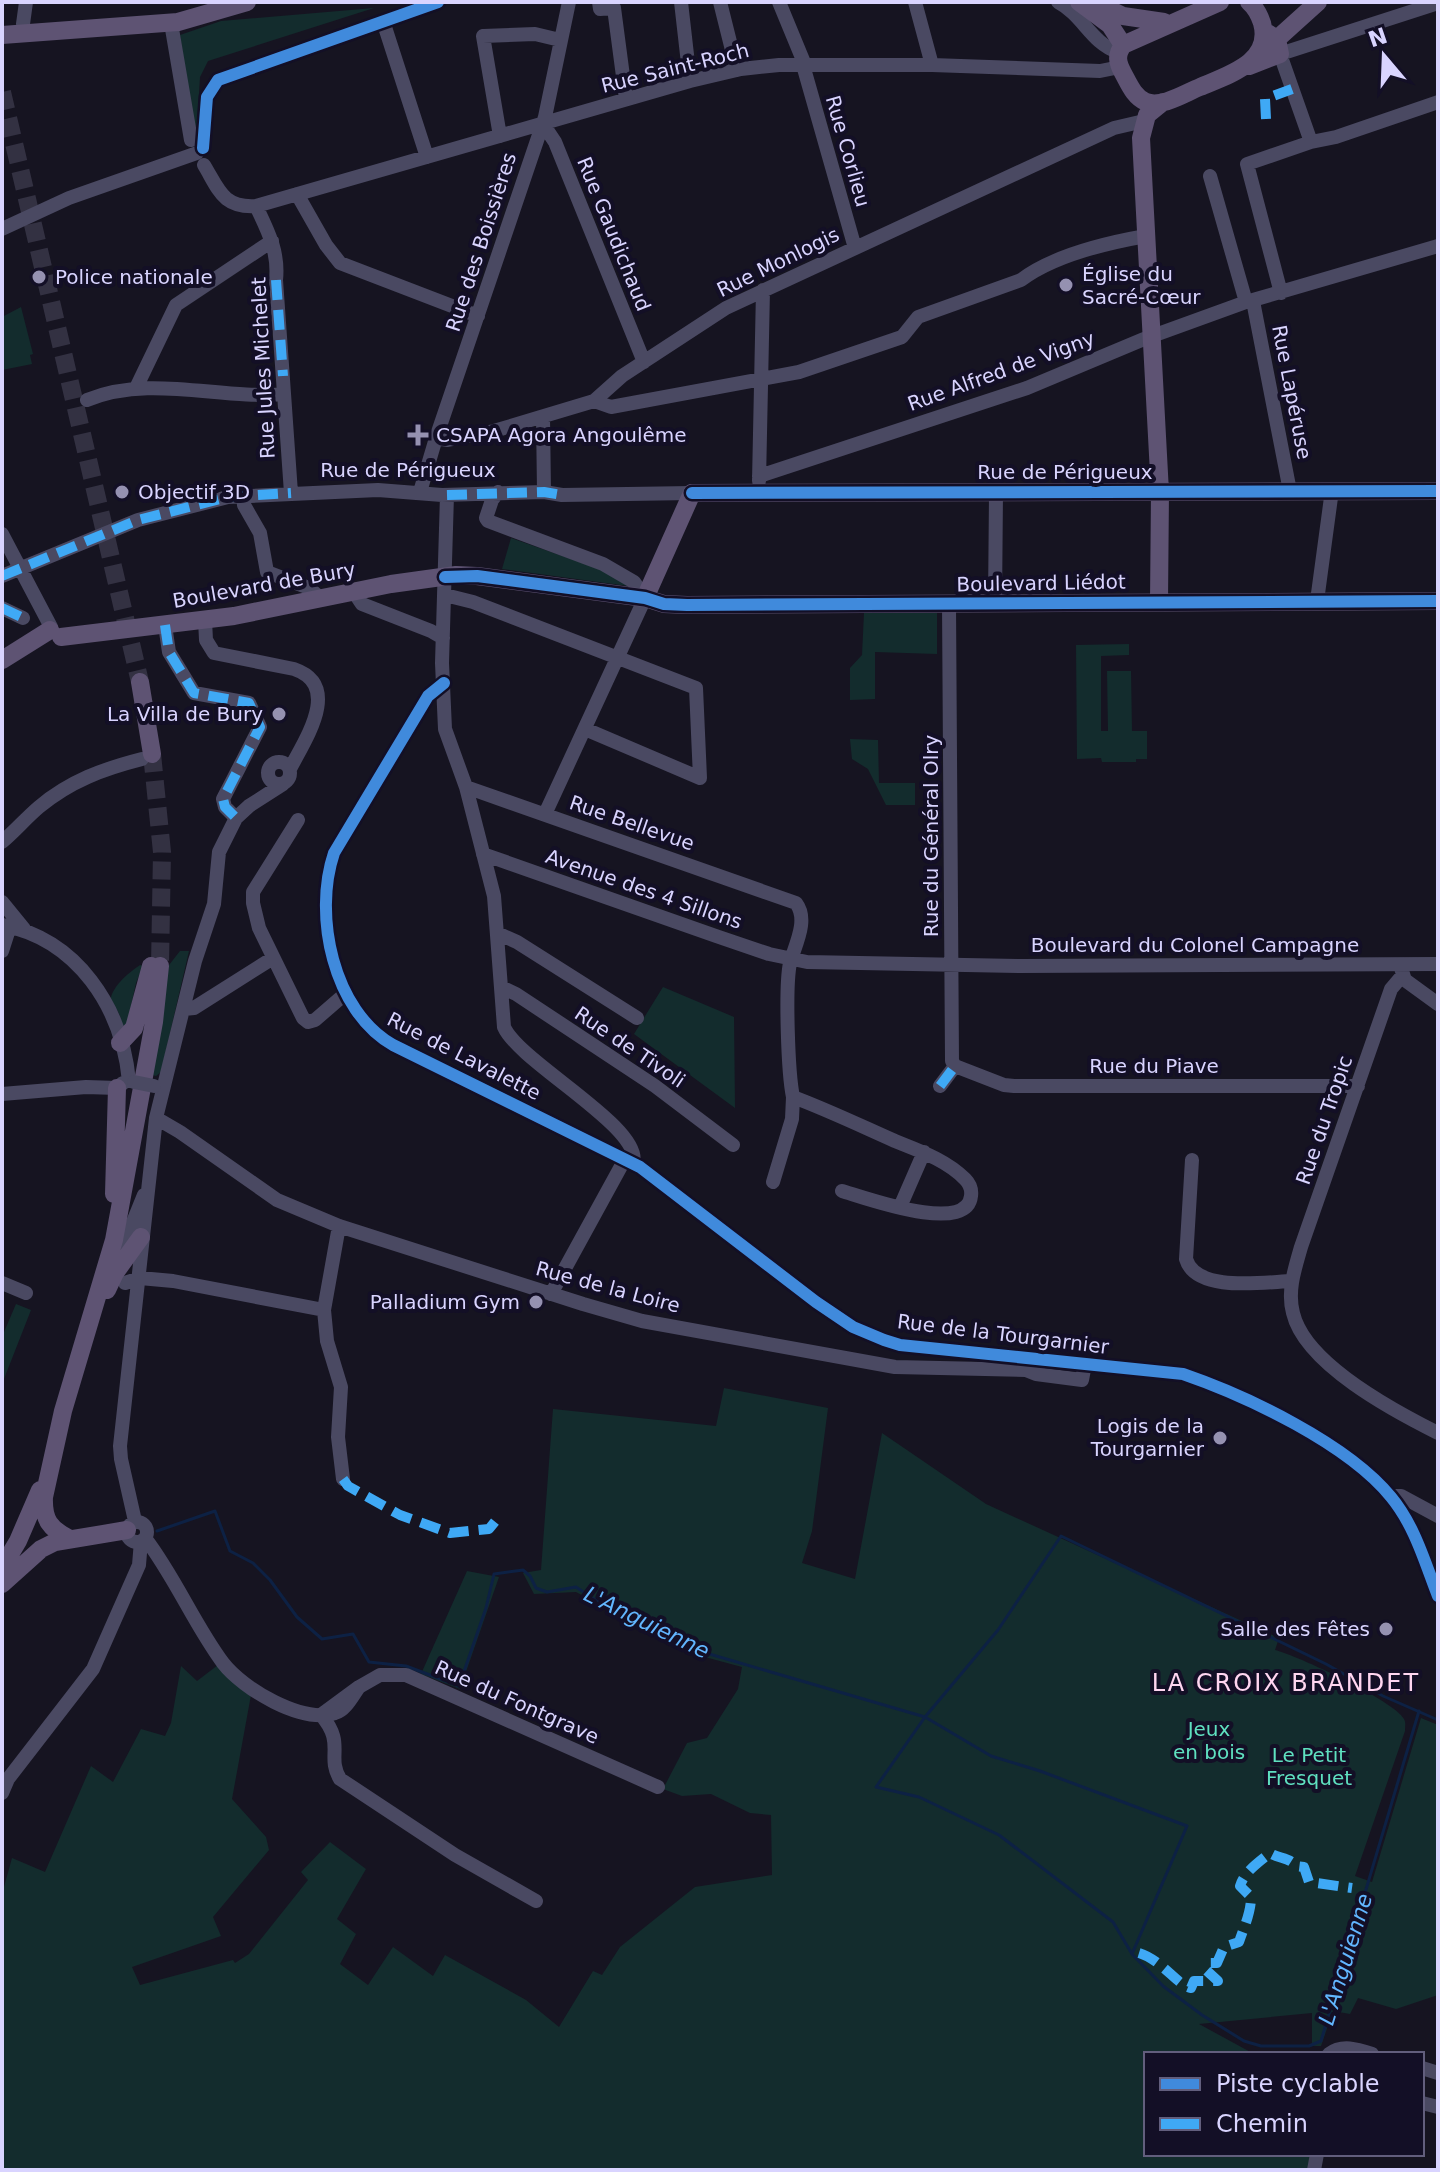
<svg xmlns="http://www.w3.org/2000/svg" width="1440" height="2172" font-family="'DejaVu Sans',sans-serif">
<rect width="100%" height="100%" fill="#161421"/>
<!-- green -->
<path fill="#132c2d" d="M374,8L208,61L200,77L196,142L180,35L221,21Z
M21,307L33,354L30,355L32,364L2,370V317Z
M511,538L608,572L628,586L502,569Z
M864,613H937V654L875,652V699L850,700V668L862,655Z
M1129,644V655L1101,656V731H1108L1107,671H1131L1132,731H1147V759H1136V762H1102L1101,758L1077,759L1076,645Z
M850,739L878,740L879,783H915V805H886L868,769L852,759Z
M180,951H189L161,1072L156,1076L152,1075L169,965Z
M140,965L143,966L136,983L126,1029L122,1030C122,1019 119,1009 110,1003C111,987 127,974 140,965Z
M663,987L734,1017L735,1108L634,1034Z
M16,1304L31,1310L2,1384V1332H4Z
M724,1388L828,1408L812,1531L802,1563L855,1579L882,1433L986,1504L1279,1638L1275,1650C1296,1655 1395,1701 1404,1719C1406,1723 1405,1725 1405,1731L1355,1876L1372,1882L1421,1718L1438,1725V1995L1396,2009L1358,1998L1350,2014L1333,2011L1321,2046H1312V2013L1199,2024L1254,2054H1146V2154H1310L1308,2170H2V1894L12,1858L45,1872L91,1766L113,1782L141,1729L165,1736L171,1723L181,1666L197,1681L218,1665L251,1695L232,1799L266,1837L269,1850L213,1917L221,1936L132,1967L140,1985L233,1960L235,1963L249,1954L308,1880L301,1872L330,1842L366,1869L337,1919L356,1934L340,1964L368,1985L393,1947L433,1976L445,1955L526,2000L559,2027L593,1971L602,1975L620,1947L695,1887L772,1875L771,1815L750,1813L711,1794L682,1796L663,1789L687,1743L707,1738L738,1689L742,1667L690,1653L576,1592L534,1594L523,1573L541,1570L553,1409L716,1426Z
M467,1571L499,1577L460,1689L421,1674Z"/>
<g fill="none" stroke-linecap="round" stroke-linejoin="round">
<!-- stream -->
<path stroke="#0d2144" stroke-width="3" d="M157,1531L215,1511L230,1551L253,1563L270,1580L297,1617L322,1639L353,1634L369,1662L406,1666L459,1686L486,1608L494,1574L523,1570L530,1576L536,1588L547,1592L576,1587L594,1599L610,1604L623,1614L644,1618L706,1653L925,1717L998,1630L1061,1536L1326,1664L1383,1696L1438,1720
M1132,1954L1187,1826L1040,1771L991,1756L925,1717L876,1787L919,1797L999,1835L1113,1922L1132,1954L1163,1986L1202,2015L1244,2041L1261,2046H1309L1321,2041L1419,1711"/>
<!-- major-tunnel -->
<path stroke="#333142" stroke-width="18" stroke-dasharray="18 9" stroke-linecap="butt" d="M2,92L140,682
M152,754L162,852L160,966"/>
<!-- minor -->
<path stroke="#4a4962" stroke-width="14" d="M599,2L600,9L614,8L626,99
M681,2L690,81
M720,2L737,70
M779,2L805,65
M915,2L932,65
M1058,2C1083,15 1091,43 1118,52
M383,21L427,157
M171,23L191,140
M23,24L26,2
M803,65L855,248
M543,124L555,142L644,362
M500,136L483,36L535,34L560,40
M1311,142L1336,137L1438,102
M203,148L207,97L218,80L438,2
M204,165C219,190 223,208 256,206L690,81L741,69L779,65H932L1100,71L1120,67
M1210,176L1246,302
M297,194L326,245L340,263L478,316
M256,206C268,231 279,252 276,280L291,493
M2,229L69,198L197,153
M1281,293L1247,164L1311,142L1280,54L1438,3
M1253,301L1290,491
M136,388L176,305L272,241
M87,400C151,374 219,400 284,394
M594,401L611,407L799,372L902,337L918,317L1021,280C1054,255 1106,243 1146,236
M543,417L544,492
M436,438L448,440L494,431L594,401L622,376L726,308L1114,128L1144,121
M759,476L1027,388L1144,339L1246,302L1438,246
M759,481L763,290
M420,492L436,438L545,117L569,2
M498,492L492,500L486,518L488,521L603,564L634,582L645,598L545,814
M447,495L442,663L445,729L466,787L494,896L504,1027C519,1062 644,1128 633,1163
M243,496L244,505L260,533L267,572L309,588L320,598
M2,534L51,627
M2,576L138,520L228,497L378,490L442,495L544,492L562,495L692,493
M354,592L362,604L431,631L443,638
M445,595L473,602L696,688L700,778L585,729
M1317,601L1332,490
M949,604L952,1061L955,1066
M995,604L996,493
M2,608L23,618
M205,620L206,640L214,653L294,669C343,686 304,741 290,769
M165,625L169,652L194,693L249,703L260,727L223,799L225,807L236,818
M444,683L428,696L334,853C313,915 333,1011 393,1045L640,1167L816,1302L853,1327L884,1340L900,1345L1183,1374C1247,1396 1348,1444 1391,1497C1415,1526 1425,1563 1438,1596
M268 773a11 11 0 1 1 22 0a11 11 0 1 1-22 0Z
M466,787L796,903C809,920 795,945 790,963C785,987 788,1073 793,1097C828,1110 861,1126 895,1141C920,1151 946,1160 965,1179C970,1184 972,1189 971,1196C967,1235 866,1198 842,1191
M298,820L253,892V903L259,928L303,1018L308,1022L315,1020L345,994
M2,842C15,831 26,818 39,807C70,781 103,769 142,759
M483,854L716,936L769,954L807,962L1022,966L1438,964
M2,902L24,929
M2,925C77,939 122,1007 129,1081
M499,934L517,942L637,1018
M2,951L10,926
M1401,968L1405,980L1438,1004
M1402,976L1391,989L1301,1247C1295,1268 1287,1291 1293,1313C1305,1364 1394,1411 1438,1433
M501,987L516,994L655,1086L733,1145
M184,1009L194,1008L273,958
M955,1066L1004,1085L1014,1086H1358
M940,1086L955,1066
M2,1094L86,1087L117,1088L123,1083
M156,1118L180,1132L277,1200L339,1226L583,1304L642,1321L895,1367L1026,1370L1036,1374L1082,1380L1085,1364
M1192,1160L1186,1259C1196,1293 1264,1282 1292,1281
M773,1182L792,1119L793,1097
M900,1207L924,1152
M339,1226L324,1310L327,1341L341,1387L338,1437L343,1479
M125,1255L129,1232L144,1195
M2,1283L26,1293
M125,1283L140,1278L173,1281L324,1310
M551,1294L625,1159
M1390,1496H1401L1438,1516
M135,1521L121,1459L120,1446L156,1118L195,961L214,904L219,852L236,818L249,806L283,784
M127 1532a10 10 0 1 1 20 0a10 10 0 1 1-20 0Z
M145,1538C175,1577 194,1624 223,1663C243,1689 302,1724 335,1713C346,1710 353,1695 359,1687L321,1715
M359,1687L380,1675H406L658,1787
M321,1715C346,1744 326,1756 340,1779L455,1855L536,1901
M2,1793L8,1779L93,1669L139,1565L141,1541
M1329,2054C1342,2044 1357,2049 1372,2054
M1422,2068L1438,2073
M1422,2103L1438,2107
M1314,2170L1317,2154"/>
<!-- major -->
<path stroke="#5e5373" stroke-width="18" d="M1079,2L1110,25L1123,45
M1095,2L1123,16L1164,22
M1220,2L1123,45C1116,55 1117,62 1123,73C1129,84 1134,97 1146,102C1162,108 1185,93 1200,87C1228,75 1273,62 1262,23C1259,14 1256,8 1249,2
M2,35L178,22L247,2
M1277,39L1318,2
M1249,66L1280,54L1277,39L1264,31
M645,598L692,493L1438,491
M1159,602L1160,492L1141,138L1147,115L1163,102
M61,637L234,616L391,584L456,575L477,576L645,598L664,604L687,605L1438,601
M2,660L50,630
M140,682L152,754
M120,1043L134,1028L151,966
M114,1194L117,1088
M107,1290L115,1273L141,1237
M70,1539C50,1529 43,1520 44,1497L63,1411L114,1240L154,1022L160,966
M2,1568L18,1541L40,1490
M2,1584L41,1549L55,1542L127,1530"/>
<!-- minor-bridge -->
<path stroke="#4a4962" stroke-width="14" d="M134,1082L154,1086"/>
<!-- quiet -->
<path stroke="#3fa9f5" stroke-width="10" stroke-dasharray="20 10" stroke-linecap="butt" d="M1266,119L1265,99L1292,89
M276,280L283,376
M447,495L544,492L562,495
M2,576L138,520L228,497L291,493
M2,608L23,618
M165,625L169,652L194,693L249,703L260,727L223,799L225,807L236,818
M940,1086L955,1066
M343,1479L348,1486L400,1515L450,1533L489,1529L497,1519
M1139,1953C1162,1960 1178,1986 1191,1988L1194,1981H1218L1206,1970L1210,1963H1217L1224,1947L1239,1942C1244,1927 1251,1913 1251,1897L1240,1886C1244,1872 1259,1862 1270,1853C1279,1859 1289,1857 1296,1866L1304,1867L1309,1882L1352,1888"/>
<defs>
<path id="cycleway" d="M203,148L207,97L218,80L438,2
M692,493L1438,491
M445,577L477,576L645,598L664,604L687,605L1438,601
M444,683L428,696L334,853C313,915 333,1011 393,1045L640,1167L816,1302L853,1327L884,1340L900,1345L1183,1374C1247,1396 1348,1444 1391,1497C1415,1526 1425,1563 1438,1596"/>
</defs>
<!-- cycleway casing -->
<use href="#cycleway" stroke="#130f26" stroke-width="17"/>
<!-- cycleway -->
<use href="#cycleway" stroke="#408adc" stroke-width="12"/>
</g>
<!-- markers -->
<g fill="#9591b1" stroke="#130f26" stroke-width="3">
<circle cx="39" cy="277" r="8"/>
<circle cx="1066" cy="285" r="8"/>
<path d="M414 423h8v8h8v8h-8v8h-8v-8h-8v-8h8z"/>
<circle cx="122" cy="492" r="8"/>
<circle cx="279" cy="714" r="8"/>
<circle cx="536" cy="1302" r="8"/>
<circle cx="1220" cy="1438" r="8"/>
<circle cx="1386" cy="1629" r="8"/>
</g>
<g text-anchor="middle" stroke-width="8" stroke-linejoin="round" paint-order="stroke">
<!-- street labels -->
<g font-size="20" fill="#d9d4ff" stroke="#130f26">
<text transform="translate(675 68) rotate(-14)" y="7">Rue Saint-Roch</text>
<text transform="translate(848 151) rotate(74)" y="7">Rue Corlieu</text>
<text transform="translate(614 234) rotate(68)" y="7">Rue Gaudichaud</text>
<text transform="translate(481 242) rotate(-72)" y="7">Rue des Boissières</text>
<text transform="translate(778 262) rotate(-26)" y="7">Rue Monlogis</text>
<text transform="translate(263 368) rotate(-93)" y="7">Rue Jules Michelet</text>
<text transform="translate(1001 371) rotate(-20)" y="7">Rue Alfred de Vigny</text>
<text transform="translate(1292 392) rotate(79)" y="7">Rue Lapéruse</text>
<text x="408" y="477">Rue de Périgueux</text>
<text x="1065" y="479">Rue de Périgueux</text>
<text transform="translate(1041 583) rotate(-1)" y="7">Boulevard Liédot</text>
<text transform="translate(264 585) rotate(-10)" y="7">Boulevard de Bury</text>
<text transform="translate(632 823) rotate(19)" y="7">Rue Bellevue</text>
<text transform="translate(931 836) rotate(-90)" y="7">Rue du Général Olry</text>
<text transform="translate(644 889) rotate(19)" y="7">Avenue des 4 Sillons</text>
<text x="1195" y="952">Boulevard du Colonel Campagne</text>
<text transform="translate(630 1047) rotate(34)" y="7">Rue de Tivoli</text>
<text transform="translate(464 1056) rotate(27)" y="7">Rue de Lavalette</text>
<text x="1154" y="1073">Rue du Piave</text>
<text transform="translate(1324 1120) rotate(-71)" y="7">Rue du Tropic</text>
<text transform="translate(608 1287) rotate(15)" y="7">Rue de la Loire</text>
<text transform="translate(1003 1334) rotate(7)" y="7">Rue de la Tourgarnier</text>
<text transform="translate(517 1702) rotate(24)" y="7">Rue du Fontgrave</text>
</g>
<!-- poi labels -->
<g font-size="20" fill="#d9d4ff" stroke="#130f26" text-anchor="start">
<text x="1082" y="281">Église du<tspan x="1082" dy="23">Sacré-Cœur</tspan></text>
<text x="55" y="284">Police nationale</text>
<text x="436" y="442">CSAPA Agora Angoulême</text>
<text x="138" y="499">Objectif 3D</text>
<text x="263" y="721" text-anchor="end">La Villa de Bury</text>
<text x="520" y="1309" text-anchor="end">Palladium Gym</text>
<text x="1204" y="1433" text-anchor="end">Logis de la<tspan x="1204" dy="23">Tourgarnier</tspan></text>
<text x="1370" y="1636" text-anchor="end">Salle des Fêtes</text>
</g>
<!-- park labels -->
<g font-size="20" fill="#5fe0c0" stroke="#130f26">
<text x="1209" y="1736">Jeux<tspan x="1209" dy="23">en bois</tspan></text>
<text x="1309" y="1762">Le Petit<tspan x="1309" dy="23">Fresquet</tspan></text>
</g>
<!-- water labels -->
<g font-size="22" font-style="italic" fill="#62b6ff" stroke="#130f26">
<text transform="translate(647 1622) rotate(26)" y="8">L'Anguienne</text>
<text transform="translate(1345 1959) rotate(-73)" y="8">L'Anguienne</text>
</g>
<!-- quarter labels -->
<g font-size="24" letter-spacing="2" fill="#ffd6f0" stroke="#130f26">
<text x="1286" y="1691">LA CROIX BRANDET</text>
</g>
</g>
<!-- border -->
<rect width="1440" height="2172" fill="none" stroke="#d9d4ff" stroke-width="8"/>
<!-- legend -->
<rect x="1144" y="2052" width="280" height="104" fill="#130f26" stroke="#625e7d" stroke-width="2"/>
<rect x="1160" y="2078" width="40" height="12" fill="#408adc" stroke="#625e7d" stroke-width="2"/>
<text x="1216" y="2092" font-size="24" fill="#d9d4ff">Piste cyclable</text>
<rect x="1160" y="2118" width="40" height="12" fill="#3fa9f5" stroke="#625e7d" stroke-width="2"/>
<text x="1216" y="2132" font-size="24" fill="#d9d4ff">Chemin</text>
<!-- north arrow -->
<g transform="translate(1384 56) rotate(341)" stroke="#130f26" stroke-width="6" paint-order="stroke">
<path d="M0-6L14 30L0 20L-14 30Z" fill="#d9d4ff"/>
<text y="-12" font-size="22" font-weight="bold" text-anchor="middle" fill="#d9d4ff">N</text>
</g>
</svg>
